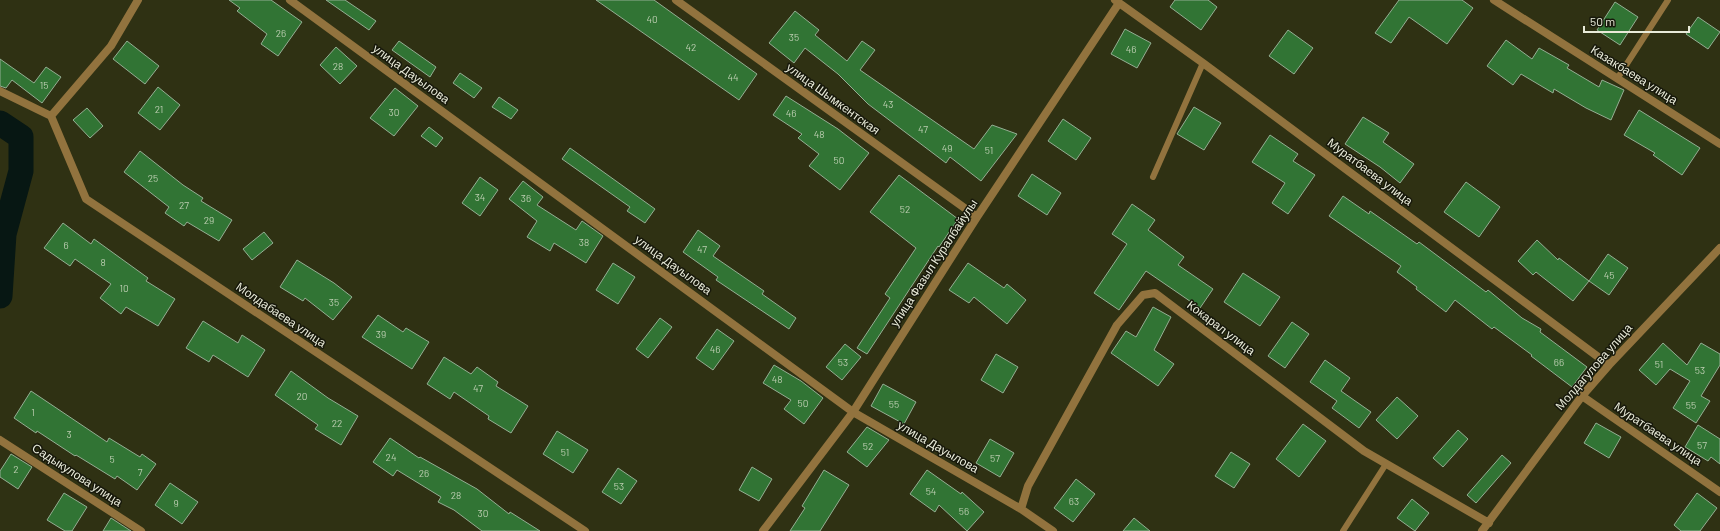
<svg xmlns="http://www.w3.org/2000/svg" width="1720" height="531" font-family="Barlow,sans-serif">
<rect width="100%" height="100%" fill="#2f3113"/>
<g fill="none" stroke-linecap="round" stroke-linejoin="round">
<!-- river -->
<path stroke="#071713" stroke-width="25" d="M0,123L21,137V171L4,234L0,296"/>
</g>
<!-- building -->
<path fill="#317434" stroke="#94ae93" d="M229,0H271L302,22L278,56L261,44L267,34L237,11L240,8Z
M326,0H345L376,21L369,30Z
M596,0H654L757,74L739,100Z
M1175,0H1208L1217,7L1201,30L1170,7Z
M1399,0H1462L1473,8L1447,44L1409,17L1391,43L1375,33Z
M1615,2L1638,17L1620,45L1597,30Z
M795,11L819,30L815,35L847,61L862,41L875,50L860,70L974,149L992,125L1017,134L981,181L950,157L946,163L868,104L838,74L805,48L794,63L769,43Z
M1698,17L1720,32L1708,49L1686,34Z
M1125,29L1151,43L1137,68L1111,54Z
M1288,30L1313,48L1294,74L1269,56Z
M1506,40L1532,59L1539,48L1569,65L1567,68L1599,87L1602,80L1624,90L1611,120L1586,108L1554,89L1553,93L1521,74L1513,85L1487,66Z
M127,41L159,66L145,84L113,59Z
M399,41L436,67L430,77L392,50Z
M336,47L357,66L340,84L320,65Z
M0,59L34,83L46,67L61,77L42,103L12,80L6,88L0,86Z
M460,73L482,88L474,98L453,83Z
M158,87L180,105L160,130L138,113Z
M395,88L418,106L394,136L370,118Z
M786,96L838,129L869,153L840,190L809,166L819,154L798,138L802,134L773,115Z
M499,97L518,110L511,119L492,107Z
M1194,107L1221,123L1204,150L1177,134Z
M87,108L103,126L90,138L73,120Z
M1639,110L1700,148L1682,175L1653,155L1655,153L1624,135Z
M1363,117L1389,133L1383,142L1414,164L1400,183L1380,167L1345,144Z
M1063,119L1091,138L1076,160L1048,141Z
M429,127L443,138L436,147L421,136Z
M1270,135L1298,154L1293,161L1315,175L1288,214L1272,203L1285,183L1252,162Z
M570,148L655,209L645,223L627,211L630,207L562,159Z
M140,151L183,185L203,198L201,201L232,220L219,241L187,222L184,226L165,213L169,207L124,172Z
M1032,174L1061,193L1047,215L1018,196Z
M899,175L958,219L939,247L938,246L867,354L857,348L890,298L885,294L916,248L870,212Z
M480,177L498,190L480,216L462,203Z
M523,181L543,197L537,205L576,230L582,221L603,236L586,263L554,243L550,251L527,237L537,221L509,199Z
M1466,182L1500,207L1479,237L1444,212Z
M1343,196L1369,214L1370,211L1417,244L1419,242L1486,292L1488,290L1522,318L1541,329L1540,332L1587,367L1572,387L1531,356L1532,355L1494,327L1492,329L1455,300L1446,312L1416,289L1417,287L1397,272L1401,266L1329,216Z
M1132,204L1155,220L1148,230L1184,257L1178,265L1213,289L1200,308L1146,271L1119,310L1094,293L1127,244L1112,234Z
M63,223L91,244L94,239L148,278L146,281L175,299L158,326L126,307L121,314L100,298L111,284L75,259L70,266L44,248Z
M698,230L720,246L713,256L764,291L762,294L796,318L789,329L716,280L718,277L683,252Z
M264,232L273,243L252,260L243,249Z
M1537,240L1558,260L1559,258L1589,281L1573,301L1536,272L1533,275L1518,261Z
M1608,254L1628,268L1609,295L1589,281Z
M297,260L334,283L352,297L333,320L305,298L303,301L280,287Z
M613,263L635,277L618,304L596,290Z
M968,263L1004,288L1007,284L1026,300L1007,324L974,297L969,303L949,290Z
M1243,273L1280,297L1260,326L1224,302Z
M1153,307L1171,317L1154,350L1174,364L1158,386L1111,353L1126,331L1136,337Z
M378,315L403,332L406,328L429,342L412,369L362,337Z
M660,318L672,327L648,358L636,349Z
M203,321L238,343L242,335L265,350L248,377L213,355L209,362L186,348Z
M1292,322L1309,334L1285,368L1268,356Z
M717,329L734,341L713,370L696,358Z
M1663,343L1687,365L1701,343L1720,354V365L1701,396L1710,401L1696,423L1673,408L1690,381L1670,369L1656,385L1639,370Z
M845,344L861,357L842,380L826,367Z
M996,354L1018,367L1003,393L981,380Z
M444,357L471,374L477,367L498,382L496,386L528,406L511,433L488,419L489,416L454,392L450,399L427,384Z
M1325,360L1350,378L1341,391L1371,412L1359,428L1332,408L1337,401L1310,382Z
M774,365L801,381L823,398L804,424L784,409L791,400L763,383Z
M291,371L328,398L358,416L341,445L315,429L318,425L275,395Z
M883,384L916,402L904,424L871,406Z
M31,391L107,442L109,438L140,457L142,454L156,464L137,490L117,476L115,479L76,455L75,456L37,431L36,433L14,418Z
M1397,397L1418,416L1397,439L1376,420Z
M1596,423L1621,437L1609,458L1584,443Z
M1303,424L1326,441L1299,477L1276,459Z
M1698,425L1720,439V464L1711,457L1708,461L1685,447Z
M867,427L889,440L867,467L847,452Z
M1458,430L1468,439L1443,467L1433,458Z
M557,431L588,450L573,473L543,454Z
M390,438L419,458L420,457L477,489L509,514L510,512L540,531H482L454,510L438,502L441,497L397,470L393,476L373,462Z
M990,439L1014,453L1000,477L976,463Z
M1231,452L1250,464L1234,488L1215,476Z
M11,454L32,467L18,489L0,477V471Z
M1502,455L1511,463L1476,503L1467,495Z
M752,467L772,479L759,501L739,490Z
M618,468L637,481L621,504L602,492Z
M824,470L849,485L820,531H790L805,508L802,506Z
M927,470L961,494L962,492L984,512L967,531L939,505L935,512L910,494Z
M1076,479L1095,494L1073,522L1054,508Z
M170,483L198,502L182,524L155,505Z
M64,493L87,507L72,531H65L47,520Z
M1697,493L1717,508L1700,531H1681L1674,525Z
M1412,499L1429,513L1415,531L1397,518Z
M111,518L131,531H103Z
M1134,518L1150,531H1123Z"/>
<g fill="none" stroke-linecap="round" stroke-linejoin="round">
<!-- service -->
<path stroke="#92733e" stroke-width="6" d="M1617,79L1668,0
M1153,177L1203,63
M1343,531L1386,464"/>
<!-- minor -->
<path stroke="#92733e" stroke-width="8" d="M290,0L853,412L1021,509L1053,531
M676,0L977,217
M1115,0L1203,63L1609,365
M1494,0L1720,144
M0,91L51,116L86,199L585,531
M51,116L111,46L138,0
M1582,396L1720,492
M0,440L141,531
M1021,509L1028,486L1117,325L1143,295L1155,293L1364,451L1489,523
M763,531L853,412L977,217L1119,3
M1482,531L1582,396L1609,365L1720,248"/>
</g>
<g text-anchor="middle" stroke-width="3" stroke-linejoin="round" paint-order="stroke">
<!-- number labels -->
<g font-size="10" fill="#bbcdb0">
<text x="652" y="23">40</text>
<text x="281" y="37">26</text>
<text x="794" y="41">35</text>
<text x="691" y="51">42</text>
<text x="1131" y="53">46</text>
<text x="338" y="70">28</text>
<text x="733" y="81">44</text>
<text x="44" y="89">15</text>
<text x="888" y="108">43</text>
<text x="159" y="113">21</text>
<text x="394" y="116">30</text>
<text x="791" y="117">46</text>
<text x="923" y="133">47</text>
<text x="819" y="138">48</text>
<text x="947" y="152">49</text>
<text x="989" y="154">51</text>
<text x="839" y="164">50</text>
<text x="153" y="182">25</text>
<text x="480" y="201">34</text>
<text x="526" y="202">36</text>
<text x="184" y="209">27</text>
<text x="905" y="213">52</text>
<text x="209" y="224">29</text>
<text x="584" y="246">38</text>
<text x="66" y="249">6</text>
<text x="702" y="253">47</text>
<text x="103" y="266">8</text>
<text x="1609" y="279">45</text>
<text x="124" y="292">10</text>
<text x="334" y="306">35</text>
<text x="381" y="338">39</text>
<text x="715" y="353">46</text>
<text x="843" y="366">53</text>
<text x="1559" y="366">66</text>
<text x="1659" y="368">51</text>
<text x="1700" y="374">53</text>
<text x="777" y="383">48</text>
<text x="478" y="392">47</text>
<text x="302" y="400">20</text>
<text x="803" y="407">50</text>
<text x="894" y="408">55</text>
<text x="1691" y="409">55</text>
<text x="33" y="416">1</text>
<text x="337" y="427">22</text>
<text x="69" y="438">3</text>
<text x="1702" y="449">57</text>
<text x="868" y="450">52</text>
<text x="565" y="456">51</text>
<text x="391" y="461">24</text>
<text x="995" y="462">57</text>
<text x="112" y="463">5</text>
<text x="16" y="473">2</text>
<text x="140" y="476">7</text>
<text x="424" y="477">26</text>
<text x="619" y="490">53</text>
<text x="931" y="495">54</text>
<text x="456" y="499">28</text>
<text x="1074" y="505">63</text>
<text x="176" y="507">9</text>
<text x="964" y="515">56</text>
<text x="483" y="517">30</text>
</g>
<!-- street labels -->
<g font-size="12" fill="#e9ebd9" stroke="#17180b">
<text transform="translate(411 74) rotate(36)" y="4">улица Дауылова</text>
<text transform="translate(1634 75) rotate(32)" y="4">Казакбаева улица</text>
<text transform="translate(833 99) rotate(36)" y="4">улица Шымкентская</text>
<text transform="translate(1370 172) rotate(37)" y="4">Муратбаева улица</text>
<text transform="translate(934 263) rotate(-57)" y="4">улица Фазыл Куралбайулы</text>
<text transform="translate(673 265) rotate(36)" y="4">улица Дауылова</text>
<text transform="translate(281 315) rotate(34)" y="4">Молдабаева улица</text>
<text transform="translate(1221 328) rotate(37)" y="4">Кокарал улица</text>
<text transform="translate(1594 367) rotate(-49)" y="4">Молдагулова улица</text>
<text transform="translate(1658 434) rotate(34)" y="4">Муратбаева улица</text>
<text transform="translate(938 447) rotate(30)" y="4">улица Дауылова</text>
<text transform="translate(77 475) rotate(33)" y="4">Садыкулова улица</text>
</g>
</g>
<!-- scale -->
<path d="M1584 26v6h105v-6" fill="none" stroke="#e9ebd9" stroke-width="2"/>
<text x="1590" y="26" font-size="12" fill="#e9ebd9" stroke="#17180b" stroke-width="3" paint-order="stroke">50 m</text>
</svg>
